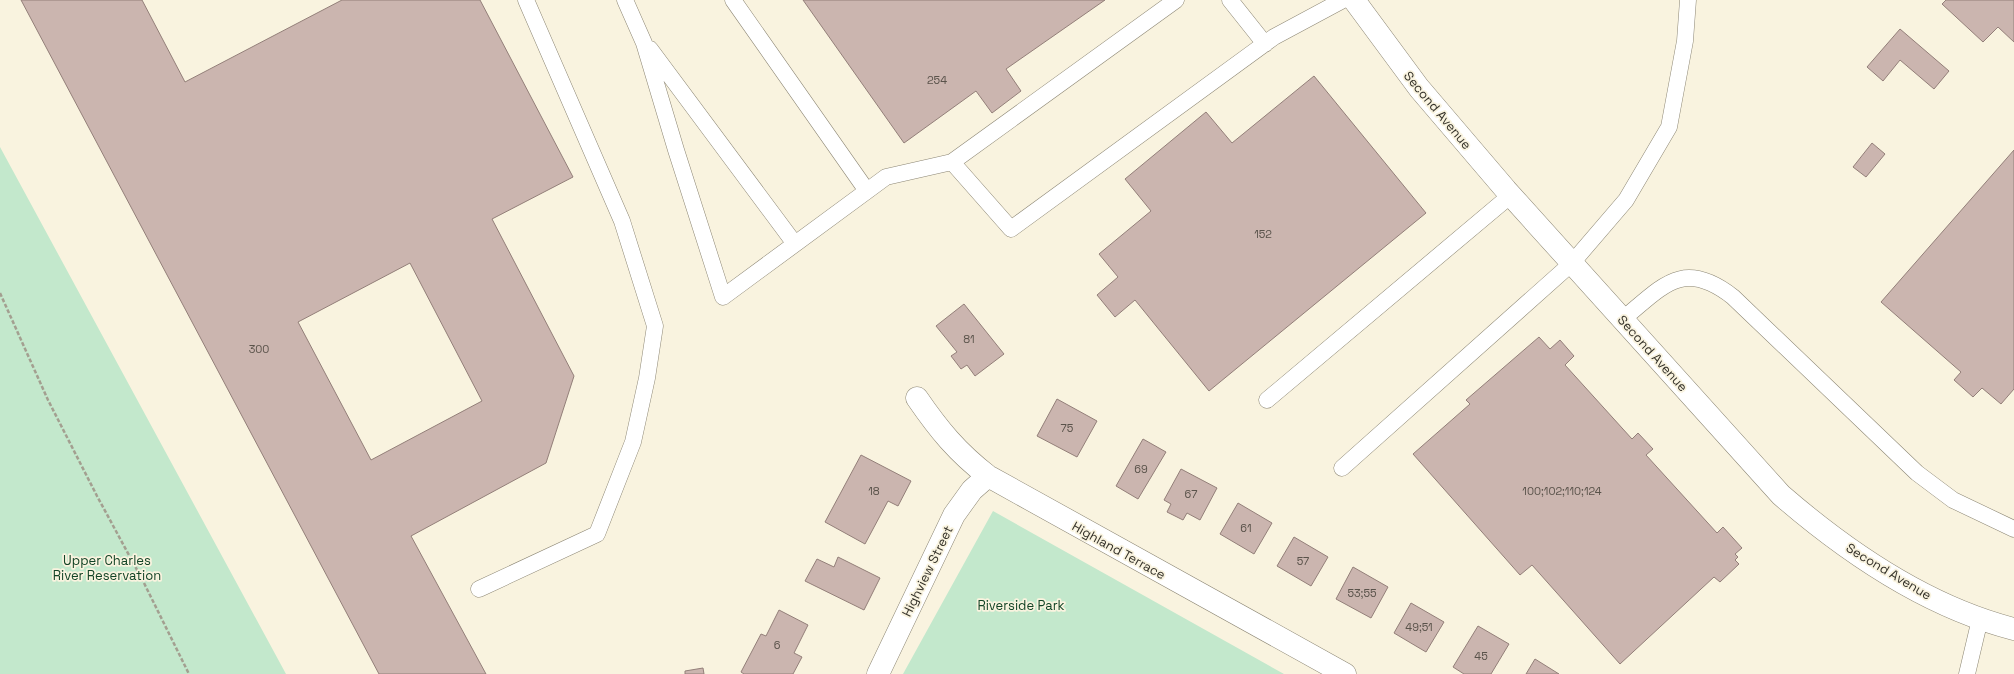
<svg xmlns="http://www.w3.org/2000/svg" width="2014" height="674" font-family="'Space Grotesk',sans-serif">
<rect width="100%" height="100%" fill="#f9f3df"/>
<!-- green -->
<path fill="#c3e8cc" d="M0,147L286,674H0Z
M993,511L1284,674H903Z"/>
<!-- building -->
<path fill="#cbb5af" stroke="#937f79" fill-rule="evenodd" d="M21,0H142L185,82L342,0H480L573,177L492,219L574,376L546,463L411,536L486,674H379ZM410,263L482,401L371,460L298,322Z
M803,0H1105L1006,69L1021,91L992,113L976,91L904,143Z
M1946,0H2014V42L1998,27L1983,42L1942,4Z
M1900,29L1949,71L1934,89L1900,60L1883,81L1867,67Z
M1314,76L1426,213L1209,391L1135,300L1115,317L1097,295L1118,277L1099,254L1151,211L1125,179L1206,112L1232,143Z
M1872,143L1885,154L1866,177L1853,167Z
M2014,150V389L2001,404L1982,388L1973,397L1954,380L1961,372L1881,302Z
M964,304L1004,354L975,376L967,365L961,369L951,356L957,352L936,326Z
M1539,337L1550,349L1560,340L1574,356L1565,365L1632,439L1638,433L1653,449L1646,455L1717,533L1723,527L1742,548L1735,554L1738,557L1735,560L1739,564L1720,582L1714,577L1620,664L1532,565L1520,575L1413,454L1470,404L1466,400Z
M1057,399L1097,421L1077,457L1037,436Z
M1143,439L1166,452L1138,499L1116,486Z
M861,455L911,481L898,506L888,501L865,544L825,522Z
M1181,469L1217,488L1200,520L1187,513L1183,520L1167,512L1171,504L1164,500Z
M1238,503L1272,523L1254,554L1220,534Z
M1294,537L1328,557L1311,586L1277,566Z
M838,557L880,578L864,610L805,581L817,559L834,567Z
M1353,567L1388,587L1371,618L1336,599Z
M1411,603L1444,622L1426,652L1394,633Z
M779,610L808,625L794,653L802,657L793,674H744L741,672L761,634L766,636Z
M1478,626L1509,644L1491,674H1464L1453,667Z
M1535,659L1559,674H1526Z
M703,668L704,674H685V671Z"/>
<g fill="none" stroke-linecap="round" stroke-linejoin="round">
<defs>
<path id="lane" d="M625,0L644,43L676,150L723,297L886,177L952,162
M733,0L867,191
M1176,0L952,162L1011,229L1274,37L1343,0
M1230,0L1265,44
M650,49L795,244
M1623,319C1663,286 1683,258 1733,297L1917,473L1953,500L2014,529
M1267,400L1511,195
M1342,468L1572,263L1626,200L1669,127L1685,41L1688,0
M479,589L597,534L633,442L647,378L655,326L622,221L526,0
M1967,674L1980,619"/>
<path id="street" d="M1354,0L1419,88L1506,190L1781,495C1848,553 1927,607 2014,629
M917,398C939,430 957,452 988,476L1345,674
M878,674L954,515L972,490L988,476"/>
</defs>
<!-- lane casing -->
<use href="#lane" stroke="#8c8674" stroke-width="17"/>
<!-- street casing -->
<use href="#street" stroke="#8c8674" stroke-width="23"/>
<!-- path -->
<path stroke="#a39f90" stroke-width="2.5" stroke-dasharray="4 2" stroke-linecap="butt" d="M0,293L48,400L97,496L143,581L189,674"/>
<!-- lane -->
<use href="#lane" stroke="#fff" stroke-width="16"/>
<!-- street -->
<use href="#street" stroke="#fff" stroke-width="22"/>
</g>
<g text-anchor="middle" stroke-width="3.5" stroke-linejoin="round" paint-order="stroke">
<!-- number labels -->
<g font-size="11" fill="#5a534b">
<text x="937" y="84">254</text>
<text x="1263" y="238">152</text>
<text x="969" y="343">81</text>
<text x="259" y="353">300</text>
<text x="1067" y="432">75</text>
<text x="1141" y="473">69</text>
<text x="874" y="495">18</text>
<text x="1562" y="495">100;102;110;124</text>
<text x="1191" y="498">67</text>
<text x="1246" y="532">61</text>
<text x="1303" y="565">57</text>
<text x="1362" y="597">53;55</text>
<text x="1419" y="631">49;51</text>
<text x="777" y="649">6</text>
<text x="1481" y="660">45</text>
</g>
<!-- street labels -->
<g font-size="13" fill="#35322a" stroke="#f9f3df">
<text transform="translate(1438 110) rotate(50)" y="5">Second Avenue</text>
<text transform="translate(1653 353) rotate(48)" y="5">Second Avenue</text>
<text transform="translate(1119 550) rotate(29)" y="5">Highland Terrace</text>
<text transform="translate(927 571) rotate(-64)" y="5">Highview Street</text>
<text transform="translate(1889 571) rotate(31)" y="5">Second Avenue</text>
</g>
<!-- park labels -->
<g font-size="13" fill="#124426" stroke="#f9f3df">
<text x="107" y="565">Upper Charles<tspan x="107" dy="15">River Reservation</tspan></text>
<text x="1021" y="610">Riverside Park</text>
</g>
</g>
</svg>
